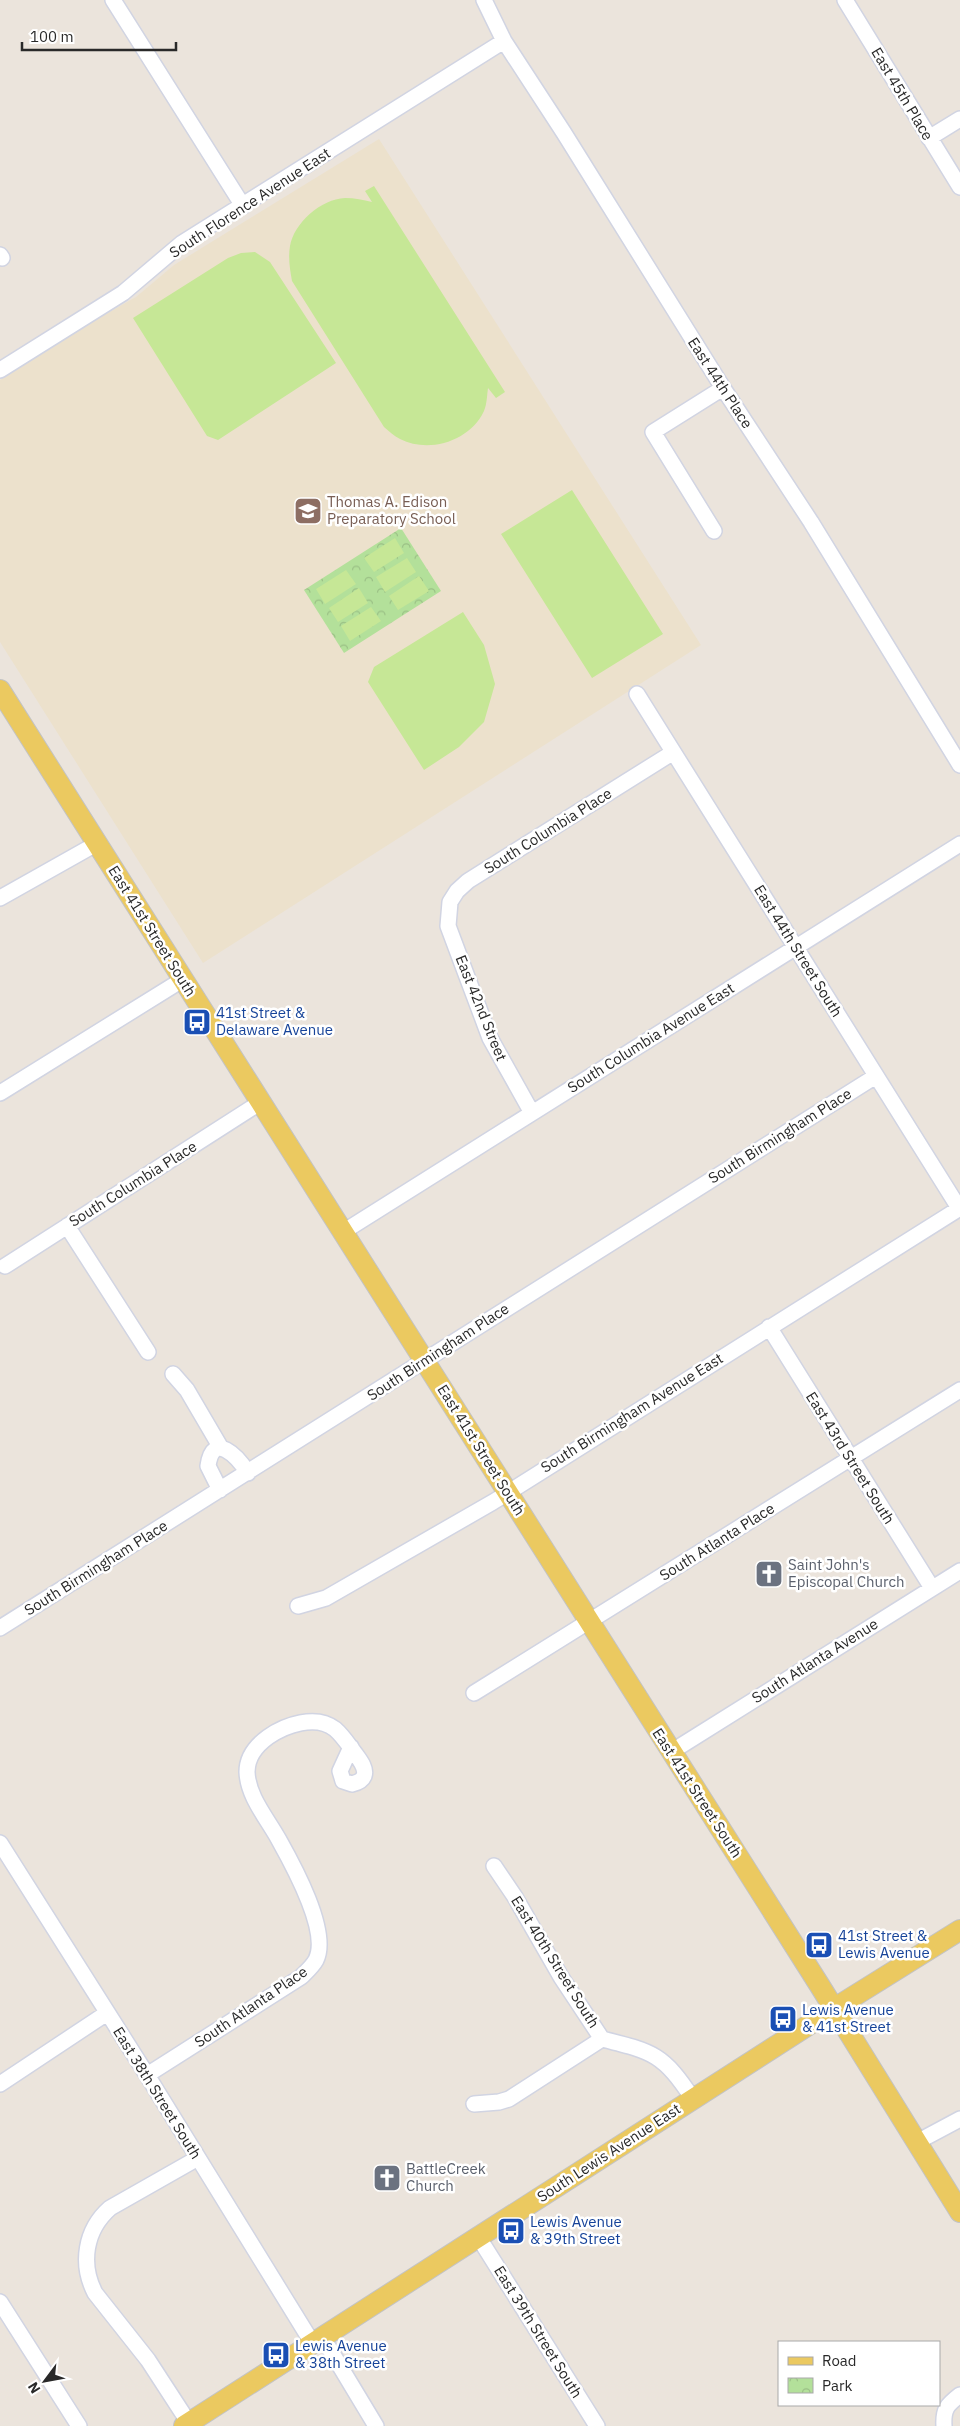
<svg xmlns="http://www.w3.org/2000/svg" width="960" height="2426" font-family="'IBM Plex Sans',sans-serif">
<defs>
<pattern id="park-crowns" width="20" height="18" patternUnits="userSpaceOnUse" patternTransform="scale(1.25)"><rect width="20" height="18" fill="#b3e09a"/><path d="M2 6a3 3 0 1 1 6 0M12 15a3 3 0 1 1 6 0" fill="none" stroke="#9ac085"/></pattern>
</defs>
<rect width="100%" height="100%" fill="#ebe4dc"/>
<!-- education -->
<path fill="#ece1cc" d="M379,139L701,645L203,963L0,642V380L97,319L136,297L174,265Z"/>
<!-- park -->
<path fill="url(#park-crowns)" d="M401,528L441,591L344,653L304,590Z"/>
<!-- pitch -->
<path fill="#c6e796" d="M374,186L505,392L496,398L488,388C487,395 487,404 484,411C470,441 429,454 400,439C394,436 389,431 384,427L292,281C290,270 288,258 290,246C294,223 321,199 345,198C355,198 363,200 372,202L365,191Z
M255,252L270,262L336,363L218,440L207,436L133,318L228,258L241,253Z
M572,490L663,634L592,678L501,534Z
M395,538L404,553L374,572L364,558Z
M407,558L416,572L385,592L376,577Z
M346,570L356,584L325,604L316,589Z
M419,576L429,591L398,610L389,596Z
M359,588L368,603L338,622L329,608Z
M371,607L381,621L350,641L341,626Z
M463,612L484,645L495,684L484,722L459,747L424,770L368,682L374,667Z"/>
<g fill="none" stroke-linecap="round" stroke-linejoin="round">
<defs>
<path id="minor" d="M113,0L243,206
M484,0L504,41L564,133L723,388L811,522L960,765
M845,0L960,187
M929,138L960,119
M0,255L2,258
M0,370L123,293L182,243L504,41
M714,531L653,432L723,388
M637,694L959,1208
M0,898L96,844
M0,1093L182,980
M532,1113L490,1038L448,926L450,902L457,891L468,881L672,753
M67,1226L148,1352
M343,1232L960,844
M5,1266L261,1102
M769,1327L932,1588
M173,1374L187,1390L221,1448
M220,1490L208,1466C213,1430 238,1457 248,1473
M298,1606L326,1598L493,1502L960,1208
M0,1628L876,1076
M474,1693L960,1390
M671,1752L960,1571
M0,1843L147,2075L313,2344
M494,1866L515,1897L561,1977L602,2039C654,2052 663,2054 693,2099
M147,2075L301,1977C306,1972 312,1967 316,1960C330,1932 293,1865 279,1840C267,1818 248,1797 247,1772C247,1757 257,1745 268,1737C285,1725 316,1714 335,1729C343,1736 348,1744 354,1752C359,1759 367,1768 364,1776C362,1781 356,1783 352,1784L343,1781L340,1771L351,1747
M0,2084L107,2013
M474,2104L499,2102L509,2099L602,2039
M917,2142L960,2119
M479,2238L597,2426
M0,2302L79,2426
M323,2338L376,2426
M189,2423L148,2360L95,2293C80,2264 85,2230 110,2208L198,2158
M944,2426C943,2409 947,2405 960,2395"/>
<path id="major" d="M0,690L820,1986L960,2212
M184,2426L835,2008L960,1930"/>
</defs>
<!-- minor casing -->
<use href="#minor" stroke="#d1d4e2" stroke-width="18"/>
<!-- major casing -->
<use href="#major" stroke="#c3c3c3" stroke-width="22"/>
<!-- minor -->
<use href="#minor" stroke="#fff" stroke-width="15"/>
<!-- major -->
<use href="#major" stroke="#ebc960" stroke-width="20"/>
</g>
<!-- icons -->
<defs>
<symbol id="school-square" viewBox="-11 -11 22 22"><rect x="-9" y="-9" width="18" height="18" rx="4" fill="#8d6e63" stroke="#fff"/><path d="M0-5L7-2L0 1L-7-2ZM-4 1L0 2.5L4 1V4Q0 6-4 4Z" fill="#fff"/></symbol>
<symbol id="bus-square" viewBox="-11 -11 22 22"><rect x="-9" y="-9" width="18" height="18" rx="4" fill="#1a4fb4" stroke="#fff"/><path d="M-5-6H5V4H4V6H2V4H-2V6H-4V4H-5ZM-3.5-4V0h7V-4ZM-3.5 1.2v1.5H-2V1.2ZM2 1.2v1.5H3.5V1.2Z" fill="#fff"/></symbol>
<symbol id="church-square" viewBox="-11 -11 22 22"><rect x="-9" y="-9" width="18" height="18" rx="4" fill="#6b7280" stroke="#fff"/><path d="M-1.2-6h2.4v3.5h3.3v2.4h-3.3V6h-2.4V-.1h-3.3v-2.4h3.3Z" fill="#fff"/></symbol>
</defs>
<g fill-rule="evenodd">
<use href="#school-square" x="292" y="495" width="32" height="32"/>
<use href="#bus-square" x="181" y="1006" width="32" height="32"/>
<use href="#church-square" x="753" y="1558" width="32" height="32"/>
<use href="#bus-square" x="803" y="1929" width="32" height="32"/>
<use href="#bus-square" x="767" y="2003" width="32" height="32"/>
<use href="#church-square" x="371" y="2162" width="32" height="32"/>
<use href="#bus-square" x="495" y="2215" width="32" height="32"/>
<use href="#bus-square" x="260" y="2339" width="32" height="32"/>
</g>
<g text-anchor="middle" stroke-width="5" stroke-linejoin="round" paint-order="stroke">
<!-- street labels -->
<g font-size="15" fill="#292929" stroke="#fff">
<text transform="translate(902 94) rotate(59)" y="5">East 45th Place</text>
<text transform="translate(250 203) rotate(-33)" y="5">South Florence Avenue East</text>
<text transform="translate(720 383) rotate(57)" y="5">East 44th Place</text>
<text transform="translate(548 831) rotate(-32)" y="5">South Columbia Place</text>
<text transform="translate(152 931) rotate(58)" y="5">East 41st Street South</text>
<text transform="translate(798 951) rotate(58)" y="5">East 44th Street South</text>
<text transform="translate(481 1008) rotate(68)" y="5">East 42nd Street</text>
<text transform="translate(651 1038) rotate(-32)" y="5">South Columbia Avenue East</text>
<text transform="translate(780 1136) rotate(-32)" y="5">South Birmingham Place</text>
<text transform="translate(133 1184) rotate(-32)" y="5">South Columbia Place</text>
<text transform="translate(438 1352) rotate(-33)" y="5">South Birmingham Place</text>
<text transform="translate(632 1413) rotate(-32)" y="5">South Birmingham Avenue East</text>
<text transform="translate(481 1450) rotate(58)" y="5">East 41st Street South</text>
<text transform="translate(850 1458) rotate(58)" y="5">East 43rd Street South</text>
<text transform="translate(717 1542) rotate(-32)" y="5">South Atlanta Place</text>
<text transform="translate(96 1568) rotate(-32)" y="5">South Birmingham Place</text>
<text transform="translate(815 1661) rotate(-32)" y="5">South Atlanta Avenue</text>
<text transform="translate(697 1793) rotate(57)" y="5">East 41st Street South</text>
<text transform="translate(555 1962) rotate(58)" y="5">East 40th Street South</text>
<text transform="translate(251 2007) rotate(-34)" y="5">South Atlanta Place</text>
<text transform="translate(157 2093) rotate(58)" y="5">East 38th Street South</text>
<text transform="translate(609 2153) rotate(-33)" y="5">South Lewis Avenue East</text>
<text transform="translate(538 2332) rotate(58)" y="5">East 39th Street South</text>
</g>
<!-- education labels -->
<g font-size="15" fill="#785e54" stroke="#fff" text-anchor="start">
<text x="327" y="507">Thomas A. Edison<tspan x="327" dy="17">Preparatory School</tspan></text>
</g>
<!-- transit labels -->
<g font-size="15" fill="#164399" stroke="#fff" text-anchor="start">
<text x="216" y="1018">41st Street &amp;<tspan x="216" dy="17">Delaware Avenue</tspan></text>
<text x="838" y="1941">41st Street &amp;<tspan x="838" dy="17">Lewis Avenue</tspan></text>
<text x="802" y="2015">Lewis Avenue<tspan x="802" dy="17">&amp; 41st Street</tspan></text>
<text x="530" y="2227">Lewis Avenue<tspan x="530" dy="17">&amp; 39th Street</tspan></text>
<text x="295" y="2351">Lewis Avenue<tspan x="295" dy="17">&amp; 38th Street</tspan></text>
</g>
<!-- worship labels -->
<g font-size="15" fill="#5b616d" stroke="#fff" text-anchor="start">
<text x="788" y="1570">Saint John's<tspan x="788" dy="17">Episcopal Church</tspan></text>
<text x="406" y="2174">BattleCreek<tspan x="406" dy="17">Church</tspan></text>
</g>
</g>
<!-- legend -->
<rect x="778" y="2341" width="162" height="65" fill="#ffffff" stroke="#a9a9a9"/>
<rect x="788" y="2357" width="25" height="8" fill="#ebc960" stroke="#a9a9a9"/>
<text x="822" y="2366" font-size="15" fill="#292929">Road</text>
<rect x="788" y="2378" width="25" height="15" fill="url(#park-crowns)" stroke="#a9a9a9"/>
<text x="822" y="2391" font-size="15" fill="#292929">Park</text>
<!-- north arrow -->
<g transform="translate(45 2381) rotate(238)" stroke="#ffffff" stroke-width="4" paint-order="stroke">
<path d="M0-4L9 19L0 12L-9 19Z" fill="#292929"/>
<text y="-8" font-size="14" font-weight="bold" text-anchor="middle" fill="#292929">N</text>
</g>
<!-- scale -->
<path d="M22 42v8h154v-8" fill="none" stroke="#292929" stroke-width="2.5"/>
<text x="30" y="42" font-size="15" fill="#292929" stroke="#ffffff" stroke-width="4" paint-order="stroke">100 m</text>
</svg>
